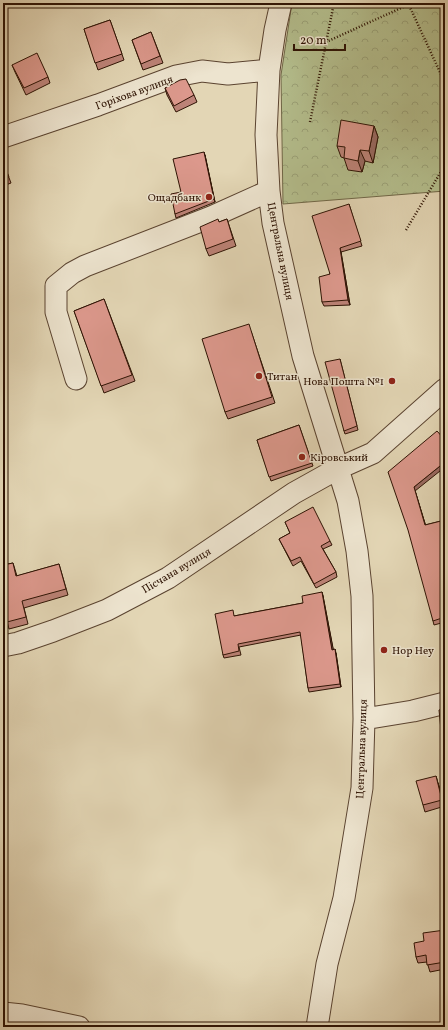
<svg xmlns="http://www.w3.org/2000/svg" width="448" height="1030" font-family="Vollkorn,serif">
<defs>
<pattern id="park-crowns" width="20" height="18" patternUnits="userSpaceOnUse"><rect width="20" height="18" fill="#b4be8d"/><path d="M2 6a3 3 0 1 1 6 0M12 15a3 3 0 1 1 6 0" fill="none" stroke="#9ba278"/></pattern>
</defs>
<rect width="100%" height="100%" fill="#e3d6b5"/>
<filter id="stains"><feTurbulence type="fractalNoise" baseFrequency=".005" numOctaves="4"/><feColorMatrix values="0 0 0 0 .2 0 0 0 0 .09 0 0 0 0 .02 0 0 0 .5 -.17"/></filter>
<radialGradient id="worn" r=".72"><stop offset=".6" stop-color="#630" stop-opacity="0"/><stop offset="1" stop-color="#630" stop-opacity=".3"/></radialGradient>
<!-- park -->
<path fill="url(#park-crowns)" stroke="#706848" d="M292,3H445V191L283,204L281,75Z"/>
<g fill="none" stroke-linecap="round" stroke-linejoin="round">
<defs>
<path id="minor" d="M281,3L275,30L269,70L266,135L269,191L273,223L303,356L348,501L357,551L362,596L364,719L362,788L344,898L327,964L317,1027
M3,137L98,105L176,76L202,71L228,74L269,70
M76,379L56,312V286L72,273L85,266L211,217L269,191
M3,646L18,643L53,631L107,610L168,578L294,493L337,469L373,453L445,389
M364,719L413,711L445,703
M3,1013L22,1015L79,1027"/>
</defs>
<!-- minor casing -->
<use href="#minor" stroke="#5a4330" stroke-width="23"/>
<!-- path -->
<path stroke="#2d1203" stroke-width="2.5" stroke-dasharray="1 2" stroke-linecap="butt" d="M408,3L445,83
M326,42L412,3
M310,122L334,3
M406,230L445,165"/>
<!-- minor -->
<use href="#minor" stroke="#ede4cf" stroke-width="21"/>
</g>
<!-- wall -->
<path fill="#bd8378" stroke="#2d1203" d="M110,20L124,60L98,70L84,29Z
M151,32L163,63L143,70L132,40Z
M12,65L48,77L50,83L26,95L15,72Z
M165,88L194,95L197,102L176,112L167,95Z
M374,126L378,137L373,163L365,161L362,172L348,170L344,158L341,157L337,146Z
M205,155L215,202L176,218L175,214L181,192Z
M3,162L11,183L3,186Z
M349,204L362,246L341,252L350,305L324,306L322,302Z
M227,219L236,246L209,256L206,249L219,222Z
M104,299L135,381L104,393L74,311Z
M251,331L275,403L228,419L225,412Z
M340,359L358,430L345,434L344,431Z
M299,425L313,466L271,481L257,440Z
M415,491L425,525L445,520V622L434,625L433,621Z
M285,522L330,541L332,545L323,549L336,572L337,577L316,588L301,561L293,566L279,539L290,533Z
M13,563L17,576L59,564L68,595L24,608L28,624L9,629L6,617L3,618V565Z
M322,592L323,596L333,649L336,653L341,687L309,692L308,688L301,635L239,647L241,655L224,658L223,655L234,616L303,603Z
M445,708V747H444L442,740Z
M438,783L445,806L425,812L423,805Z
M445,930V969L430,972L427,962L418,963L416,957L424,941Z"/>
<!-- shaded-wall -->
<path fill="#9a6a62" stroke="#2d1203" d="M374,126L378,137L373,163L369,151Z
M360,150L365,161L362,172L358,161Z
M204,152L205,155L215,202L214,199Z
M340,248L341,252L350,305L348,300Z
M445,462V467L415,491L427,530L414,487Z
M322,592L323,596L334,653L332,650Z
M335,649L336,653L341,687L340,684Z
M436,776L438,783L445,806L442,800Z"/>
<!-- building -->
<path fill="#dc988c" stroke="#2d1203" d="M110,20L122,54L95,63L84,29Z
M151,32L160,56L141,64L132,40Z
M37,53L48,77L24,88L12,65Z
M186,79L194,95L174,106L165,88L180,80Z
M341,120L374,126L369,151L360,150L358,161L344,158L345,147L337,146Z
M204,152L214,199L175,214L171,194L181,192L173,159Z
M3,162L9,177L3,179Z
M349,204L361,241L340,248L348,300L322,302L319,277L330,274L312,216Z
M218,219L219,222L227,219L233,239L206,249L200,227Z
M104,299L132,375L101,386L74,311Z
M249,324L272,397L225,412L202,339Z
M340,359L357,426L344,431L325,362Z
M299,425L312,463L269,477L257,440Z
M437,431L445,440V462L414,487L425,525L445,520V617L433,621L408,530L388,472Z
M313,507L330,541L321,546L336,572L314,584L300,557L291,561L279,539L290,533L285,522Z
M13,563L16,576L59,564L66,589L22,601L26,617L7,622L4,611H3V565Z
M322,592L332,650L335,649L340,684L308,688L300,632L238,644L239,651L223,655L215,614L233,610L234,616L303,603L302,596Z
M445,708V740H442L439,710Z
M436,776L442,800L423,805L416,781Z
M445,930V962L427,965L426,955L416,957L414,943L424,941L423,933Z"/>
<!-- markers -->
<g fill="#8f2418" stroke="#ede4cf" stroke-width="1.5">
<circle cx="209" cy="197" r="4"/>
<circle cx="259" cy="376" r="4"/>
<circle cx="392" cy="381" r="4"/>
<circle cx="302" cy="457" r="4"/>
<circle cx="384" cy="650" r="4"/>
</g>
<g text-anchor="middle" stroke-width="3" stroke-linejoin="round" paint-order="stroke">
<!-- street labels -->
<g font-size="11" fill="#2d1203" stroke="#ede4cf">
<text transform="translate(134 92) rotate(-20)" y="4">Горіхова вулиця</text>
<text transform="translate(281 251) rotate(79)" y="4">Центральна вулиця</text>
<text transform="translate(176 570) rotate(-31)" y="4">Пісчана вулиця</text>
<text transform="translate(361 749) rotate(-88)" y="4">Центральна вулиця</text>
</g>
<!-- poi labels -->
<g font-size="11" fill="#2d1203" stroke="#ede4cf" text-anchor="start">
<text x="201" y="201" text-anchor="end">Ощадбанк</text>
<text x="267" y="380">Титан</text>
<text x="384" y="385" text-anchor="end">Нова Пошта №1</text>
<text x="310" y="461">Кіровський</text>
<text x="392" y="654">Hop Hey</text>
</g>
</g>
<!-- margin -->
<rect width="448" height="1030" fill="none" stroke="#e3d6b5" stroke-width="16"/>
<rect x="4" y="4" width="440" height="1022" fill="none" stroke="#2d1203" stroke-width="2"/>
<rect x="8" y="8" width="432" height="1014" fill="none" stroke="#2d1203"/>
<!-- scale -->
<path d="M294 44v6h51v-6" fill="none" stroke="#2d1203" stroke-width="2"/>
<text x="300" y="44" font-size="12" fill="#2d1203" stroke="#ede4cf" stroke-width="3" paint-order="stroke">20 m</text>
<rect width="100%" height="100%" filter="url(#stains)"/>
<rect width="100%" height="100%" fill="url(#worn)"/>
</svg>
